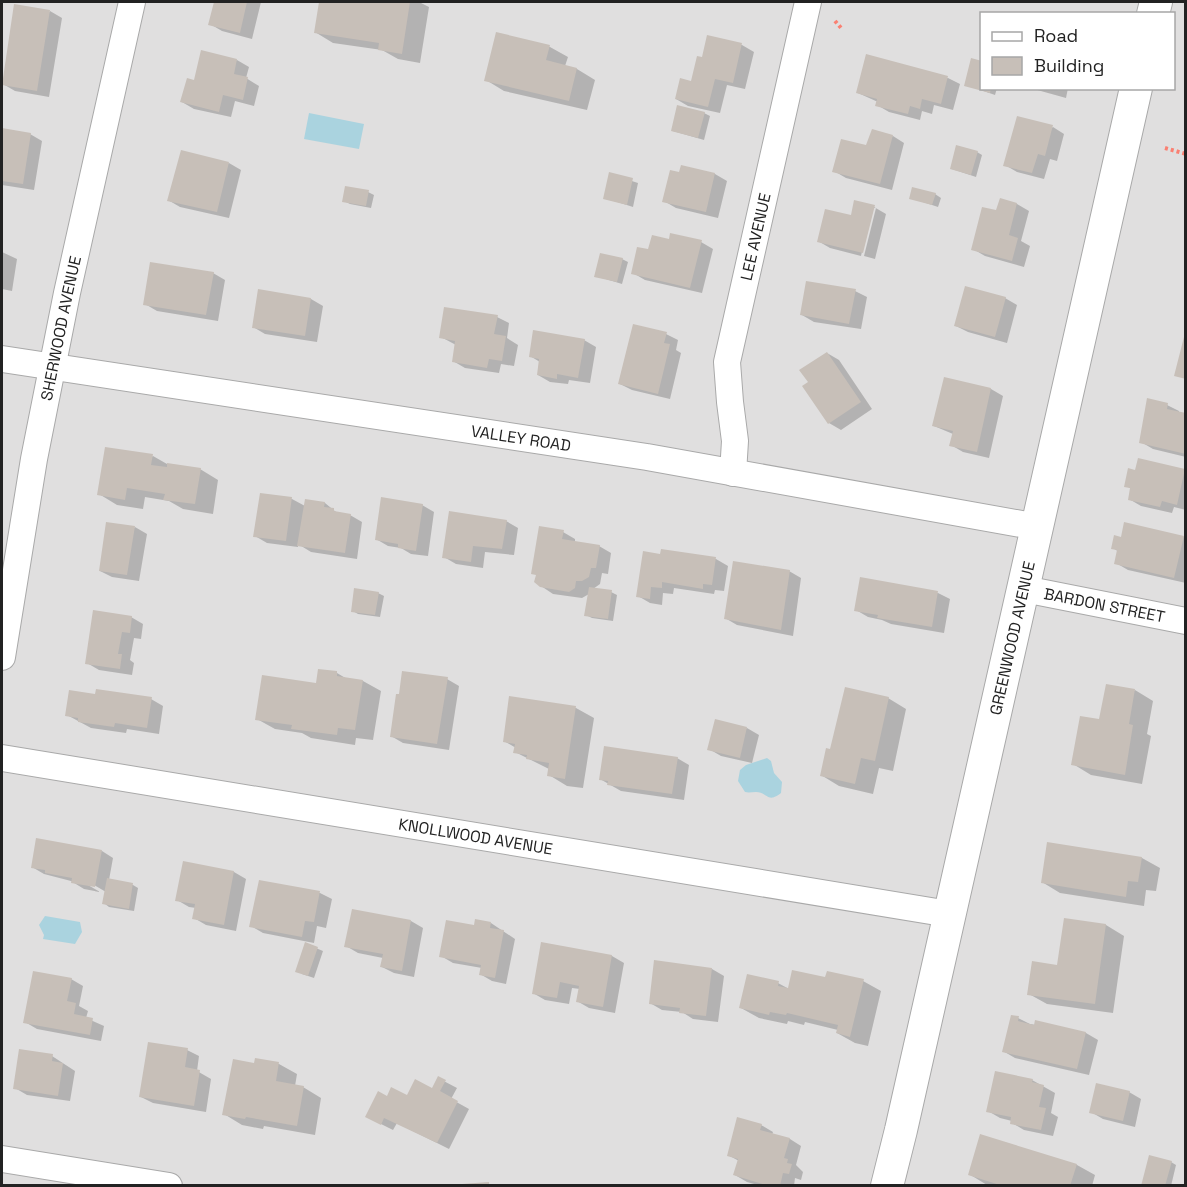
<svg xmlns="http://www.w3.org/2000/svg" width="1187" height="1187" font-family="'Space Grotesk',sans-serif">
<rect width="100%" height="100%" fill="#f2efe9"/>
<!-- residential -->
<path fill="#e0dfdf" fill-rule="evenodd" d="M2,2H1185V1185H2ZM982,14H1174V88H982Z"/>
<!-- water -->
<path fill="#aad3df" d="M309,113L364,124L359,149L304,139Z
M767,758L771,761L774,773L782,782L781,793C767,804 768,792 756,792C752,792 749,793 745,792L738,781L740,770L746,765Z
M45,916L80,922L82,932L75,944L43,939L44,935L39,925Z"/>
<!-- shadow -->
<path fill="#0003" d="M215,2H261L252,39L222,31L210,24Z
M320,2H419L429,7L420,63L398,59L382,50L333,43L315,32Z
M50,11L62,18L49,97L15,91L3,84Z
M498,34L550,47L568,57L565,66L577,69L595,80L587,110L504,91L486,80Z
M708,37L742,45L754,52L745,89L727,85L720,113L688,106L676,99L692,83L703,59Z
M237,60L249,67L246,78L259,86L254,106L235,101L231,117L194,109L182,102L195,82Z
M948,78L960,84L953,110L934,105L932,114L922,111L920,120L889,112L877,105L878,102L858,93Z
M966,85L982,88H997L995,95Z
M1030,88H1068L1066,98Z
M704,113L710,116L704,140L673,131Z
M1053,127L1064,134L1057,161L1050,159L1044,179L1017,172L1005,165Z
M2,130L30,134L42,141L34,190L2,185Z
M893,136L904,143L892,190L846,178L834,171L867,147Z
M977,152L982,155L976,177L952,169Z
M229,163L241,170L229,218L180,207L168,200Z
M682,166L715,174L727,181L718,218L676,208L664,201L680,174Z
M610,174L638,183L633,207L605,198Z
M368,192L374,195L371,208L350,204L344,201Z
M935,194L941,198L938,207L911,198Z
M1001,200L1017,204L1029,211L1021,241L1030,246L1024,267L985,256L973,249L998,212Z
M874,207L886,214L875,259L864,256L876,208H872L861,256L830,248L818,241L852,217Z
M670,241L701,242L713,249L702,293L645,280L633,273L649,251Z
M2,252L17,259L12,291L2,289Z
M622,259L628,262L622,284L596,276Z
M213,273L225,280L218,321L157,311L145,304Z
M259,291L311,299L323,306L317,342L265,334L253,327Z
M855,291L867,297L861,329L814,322L802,315Z
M1005,298L1017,305L1007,343L968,332L956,326Z
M497,317L509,323L507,338L518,345L514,366L501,364L499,373L465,368L453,361L456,345L441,337Z
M666,334L678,340L676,350L681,353L670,399L632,390L620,384Z
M584,340L596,347L590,383L569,380L568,384L550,382L538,375L540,362L530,356Z
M827,353L839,360L872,409L841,430L829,423Z
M945,379L991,389L1003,396L989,458L963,452L951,445L953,434L934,426Z
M1167,405L1179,411V413L1186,415V457L1153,449L1141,442Z
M153,456L167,464L200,469L218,480L213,514L183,509L169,501L145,497L143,509L117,505L99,494Z
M1139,459L1186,471V510L1174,507L1172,513L1141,506L1129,499L1132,489L1126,486L1136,472Z
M261,495L292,499L305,506L306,500L325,503L336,512L350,515L362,522L357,559L311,552L298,544V547L267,543L255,536Z
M422,505L434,512L428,556L411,554L401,548L388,546L376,539Z
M506,521L518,528L514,555L485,552L483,568L456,564L444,557Z
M135,527L147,534L139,581L112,577L100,571Z
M563,532L575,539V542L599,546L611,553L608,574L602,573L600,584L593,589L611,592L617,595L613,621L592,618L586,615L589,594L582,598L553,594L541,586Z
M1184,537L1186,539V583L1128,570L1116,563L1119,552L1113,548Z
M644,553L716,559L728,566L724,591L715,590L714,594L674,588L673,594L663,593L662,605L650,603L638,596Z
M789,571L801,578L793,636L737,625L725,618Z
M378,593L384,596L380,617L358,614L353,611Z
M938,593L950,599L944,633L891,624L882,620L868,617L856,610Z
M131,617L143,624L141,639L134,638L130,660L134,663L132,675L99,670L87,663Z
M337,673L347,679L363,681L381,691L373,740L356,738L355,745L311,738L302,733L275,729L257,719Z
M447,679L459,686L449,750L403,743L391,736Z
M1135,690L1153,701L1147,734L1151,736L1142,784L1091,775L1073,764L1100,720Z
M511,698L576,708L594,718L583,788L567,786L549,775V769L515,752L516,748L504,741Z
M888,698L906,709L893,771L879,768L873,794L839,786L821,775L831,751Z
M151,699L163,706L159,734L127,729L126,733L91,728L67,715Z
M747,728L759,735L752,763L721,756L709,749Z
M677,758L689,765L684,800L621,791L600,779Z
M102,851L113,858L109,880L133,885L138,888L134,911L109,907L104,903L106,892L89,882L88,885L100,892L84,889L71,881L44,874L32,867Z
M1142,858L1160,868L1156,891L1146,890L1144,906L1060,893L1042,882Z
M184,863L234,872L246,879L236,931L206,925L194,918L196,908L189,907L177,900Z
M260,882L320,893L332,899L326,928L317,926L314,943L263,933L251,926Z
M1065,920L1106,925L1124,936L1113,1013L1047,1004L1029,994L1059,967Z
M411,921L423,928L414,977L394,973L382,967L383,958L358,953L346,946Z
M491,923L515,939L506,984L492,981L480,974L482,968L453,963L441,956L475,927Z
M542,943L612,956L624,963L615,1013L589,1008L577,1001L580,989L572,988L569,1004L545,1000L533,993Z
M306,944L323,951L314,978L302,974Z
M712,969L724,976L718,1022L693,1019L682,1012L662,1010L650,1003Z
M71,979L83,986L79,1006L88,1011L86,1018L104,1026L101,1041L37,1029L25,1022Z
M826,979L863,981L881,991L868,1046L855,1043L837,1033L838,1030L805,1022L804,1025L788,1021L787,1024L759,1018L741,1008L778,983L789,989Z
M1018,1018L1030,1024L1086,1033L1098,1040L1089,1075L1015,1058L1003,1051Z
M187,1050L199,1056L197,1071L211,1079L206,1112L153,1103L141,1097Z
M52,1056L75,1071L70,1101L27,1095L15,1088Z
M256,1060L279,1064L297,1074L295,1086L303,1087L321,1098L315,1135L264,1126L263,1129L242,1125L224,1114L255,1064Z
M438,1078L457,1088L451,1099L469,1109L449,1149L397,1123L393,1130L379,1123L388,1098L408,1097L433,1090Z
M1032,1080L1055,1093L1051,1113L1058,1117L1053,1136L1024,1130L1012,1123V1121L1000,1118L988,1111Z
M1129,1092L1141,1099L1135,1127L1103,1119L1091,1112Z
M761,1125L773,1132L772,1135L790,1139L801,1146L796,1165L803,1172L801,1180L795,1178L794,1186H761L747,1182L735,1175L739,1161L728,1155Z
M981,1136L1077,1165L1095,1175L1092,1186L987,1185L969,1174Z
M1171,1162L1176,1165L1171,1186H1145Z"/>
<!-- building -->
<path fill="#c7bfb8" d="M214,2H247L240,33L208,25Z
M319,2H410L402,54L378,50L379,43L314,33Z
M14,4L50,10L37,91L2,85Z
M496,32L550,45L546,60L577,68L569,101L484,81Z
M707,35L742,43L733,83L715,79L708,107L675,99L680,78L691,81L697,56L702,57Z
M201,50L237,59L234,74L248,77L243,100L223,95L219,112L180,102L187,78L194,80Z
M866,54L948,76L941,104L922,99L920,109L910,106L908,114L875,106L877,99L856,93Z
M971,58L982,61V88H991L990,93L964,86Z
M677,105L705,112L698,138L671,131Z
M1017,116L1053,125L1045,156L1038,154L1032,173L1003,166Z
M2,128L31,133L23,184L2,181Z
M872,129L893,135L880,184L832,172L841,139L866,145Z
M956,145L978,151L971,175L950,169Z
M181,150L229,162L217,212L167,201Z
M681,165L715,173L706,212L662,202L670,170L679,172Z
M609,172L633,178L627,205L603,199Z
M345,186L369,190L366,206L342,202Z
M912,187L936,193L932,205L909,199Z
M1000,198L1017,203L1009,235L1018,238L1012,261L971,250L982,207L996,210Z
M854,200L875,205L863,253L817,242L825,209L851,215Z
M670,233L702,240L690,288L631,274L637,247L648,249L652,235L669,239Z
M600,253L623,258L617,282L594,277Z
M150,262L214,272L206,315L143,305Z
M806,281L856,289L849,324L800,315Z
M965,286L1006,297L995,337L954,326Z
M258,289L311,298L305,336L252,328Z
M444,307L498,315L494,334L506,336L502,361L489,359L487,368L452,362L455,341L439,338Z
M633,324L667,332L664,343L670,344L658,394L618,384Z
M533,330L585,339L578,378L557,374V379L537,375L539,359L529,357Z
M1185,333H1186V379L1174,376Z
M827,352L861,402L828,424L802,386L808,382L799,370Z
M944,377L991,388L977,452L949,446L953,431L932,426Z
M1147,398L1168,403L1167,409L1186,413V454L1139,443Z
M105,447L153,454L151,465L167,467V463L201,468L195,504L163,500L165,494L127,488L125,500L97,495Z
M1138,458L1185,469L1177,505L1162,501L1160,507L1128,500L1130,488L1124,487L1128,468L1135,470Z
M260,493L292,497L286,541L253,537Z
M381,497L423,504L416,551L398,548V544L375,540Z
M305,499L325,502L324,507L334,508V511L351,514L345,553L297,546Z
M449,511L507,520L502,549L473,546L471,562L442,558Z
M106,522L135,526L127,575L99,571Z
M1124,522L1184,536L1174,578L1114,564L1117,550L1111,549L1114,535L1121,537Z
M539,526L564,530L562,539L600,545L596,568H591L589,577L582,581H576L575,588L569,592L540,587L534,582L536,575L531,574Z
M661,549L716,557L712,585L703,584V589L662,582V588L651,587L650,599L636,597L643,551L660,554Z
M733,561L790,570L781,630L724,619Z
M860,577L938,591L932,627L877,618L878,615L854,611Z
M589,587L612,590L608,619L584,616Z
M354,588L379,592L375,615L351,612Z
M93,610L132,616L130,633L122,632L118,654H122L120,669L85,664Z
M318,669L337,671V676L363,680L355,730L338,728L337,735L291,729L292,725L255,720L262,675L316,683Z
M402,671L448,677L437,744L390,737L396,694H399Z
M1106,684L1135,689L1129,724L1133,725L1125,775L1071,765L1080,716L1099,719Z
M845,687L889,697L875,761L861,758L855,784L820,776L826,748L830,749Z
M96,689L152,697L147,728L115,723L114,727L78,722V718L65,716L69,690L95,694Z
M509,696L576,706L565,779L547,776L549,763L526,759L527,755L513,753L515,744L503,742Z
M715,719L747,727L740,758L707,750Z
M604,746L678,757L672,794L607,785L608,781L599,780Z
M36,838L102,850L95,887L71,883L72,878L45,873V870L31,868Z
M1047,842L1142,857L1138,882L1128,881L1126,897L1041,883Z
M183,861L234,871L224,925L192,919L195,904L175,901Z
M107,878L133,883L129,909L102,904Z
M259,880L320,891L314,922L305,921L302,937L249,927Z
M352,909L411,920L402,971L380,967L383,954L344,947Z
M1064,918L1106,924L1095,1004L1027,995L1032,961L1057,965Z
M475,919L491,922L490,928L504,930L495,978L479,975L481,965L439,957L446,920L474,925Z
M305,942L318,947L308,976L295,972Z
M541,942L612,955L603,1007L576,1002L579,986L560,982L557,998L532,994Z
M654,960L712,968L706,1016L679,1013L680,1008L649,1004Z
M792,970L825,977L827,971L864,979L850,1037L836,1033L838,1025L787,1013L786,1015L770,1012L769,1015L739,1008L747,974L779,981L778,986L788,988Z
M33,971L72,978L67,1001L76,1003L74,1014L93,1018L90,1035L23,1023Z
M1011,1015L1019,1016L1018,1021L1034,1025L1035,1020L1086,1032L1077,1069L1002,1052Z
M148,1042L188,1048L185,1067L200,1070L194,1106L139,1097Z
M19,1049L53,1054L52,1061L63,1063L58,1096L13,1089Z
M255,1058L279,1062L276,1081L304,1086L297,1126L246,1117L245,1119L222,1115L233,1059L254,1063Z
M995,1071L1033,1079L1032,1082L1044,1085L1039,1107L1046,1108L1041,1130L1010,1124L1011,1117L986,1112Z
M438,1076L446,1080L440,1091L458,1101L437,1143L384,1118L381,1125L365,1117L378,1091L387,1096L391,1087L407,1095L415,1079L432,1088Z
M1096,1083L1130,1091L1123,1121L1089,1113Z
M737,1117L762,1124L760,1130L790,1138L784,1158L788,1159L787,1163L792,1164L789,1174L783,1173L780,1186H769L733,1175L738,1159L727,1156Z
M980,1134L1077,1164L1070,1186H1003L968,1175Z
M1149,1155L1172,1161L1165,1186H1141Z
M489,1182V1186H462V1184Z"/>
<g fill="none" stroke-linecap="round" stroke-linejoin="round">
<defs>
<g id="minor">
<path id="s1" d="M2,359L647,457L1038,527"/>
<path id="s2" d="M733,473L735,441L730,402L727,362L808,2"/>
<path id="s3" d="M1024,589L1186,621"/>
<path id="s4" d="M2,657L34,459L67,293L132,2"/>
<path id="s5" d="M2,758L949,914"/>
<path d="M2,1159L169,1186"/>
</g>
<g id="tertiary">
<path d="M1153,14L1156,2"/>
<path id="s6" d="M887,1186L901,1130L1136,88"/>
</g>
</defs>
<!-- minor casing -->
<use href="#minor" stroke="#a9a9a9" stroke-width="28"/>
<!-- tertiary casing -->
<use href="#tertiary" stroke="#a9a9a9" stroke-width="34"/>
<!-- path -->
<path stroke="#fa8072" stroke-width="4" stroke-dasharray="3 3" stroke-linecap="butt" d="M835,21L842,29
M1165,148L1186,154"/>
<!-- minor -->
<use href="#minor" stroke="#fff" stroke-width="26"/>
<!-- tertiary -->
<use href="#tertiary" stroke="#fff" stroke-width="32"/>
</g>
<g text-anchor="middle" stroke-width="6" stroke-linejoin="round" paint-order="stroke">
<!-- street labels -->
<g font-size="16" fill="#222" stroke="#fff">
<text dy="6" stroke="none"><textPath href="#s2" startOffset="240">LEE AVENUE</textPath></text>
<text dy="6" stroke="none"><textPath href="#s4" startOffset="334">SHERWOOD AVENUE</textPath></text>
<text dy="6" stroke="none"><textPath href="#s1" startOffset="525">VALLEY ROAD</textPath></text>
<text dy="6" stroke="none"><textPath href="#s3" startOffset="82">BARDON STREET</textPath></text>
<text dy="6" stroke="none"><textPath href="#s6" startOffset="562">GREENWOOD AVENUE</textPath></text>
<text dy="6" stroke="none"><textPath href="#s5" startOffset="480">KNOLLWOOD AVENUE</textPath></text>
</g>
</g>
<!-- border -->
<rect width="1187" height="1187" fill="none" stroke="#222222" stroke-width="6"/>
<!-- legend -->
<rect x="980" y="12" width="195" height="78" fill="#ffffff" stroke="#a7a7a7" stroke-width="1.5"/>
<rect x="992" y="32" width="30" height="9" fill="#ffffff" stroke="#a7a7a7" stroke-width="1.5"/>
<text x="1034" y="42" font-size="18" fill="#222222">Road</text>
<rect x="992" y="57" width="30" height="18" fill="#c7bfb8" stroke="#a7a7a7" stroke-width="1.5"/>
<text x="1034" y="72" font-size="18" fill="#222222">Building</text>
</svg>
